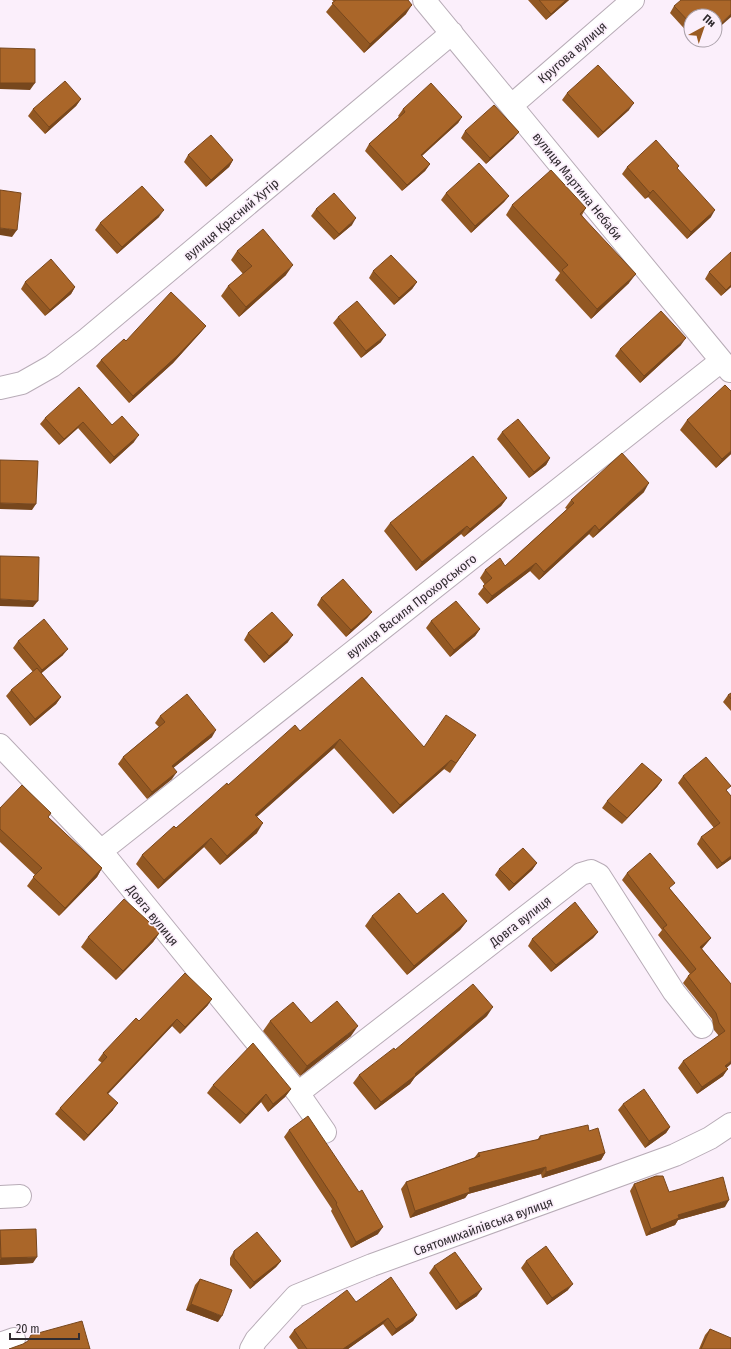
<svg xmlns="http://www.w3.org/2000/svg" width="731" height="1349" font-family="'Fira Sans Condensed',sans-serif">
<rect width="100%" height="100%" fill="#fbeffb"/>
<g fill="none" stroke-linecap="round" stroke-linejoin="round">
<defs>
<path id="minor" d="M424,0L730,371
M512,105L633,0
M0,388L22,383L52,366L87,339L452,33
M0,745L101,851L298,1093L325,1132
M101,851L721,361
M298,1093L581,874L591,871L599,875L674,992L702,1027
M0,1197L20,1196
M0,1344L14,1339
M251,1349L256,1340L296,1296L372,1265L675,1155L710,1138L731,1124"/>
</defs>
<!-- minor casing -->
<use href="#minor" stroke="#b8acb7" stroke-width="24"/>
<!-- minor -->
<use href="#minor" stroke="#fff" stroke-width="22"/>
</g>
<!-- wall -->
<path fill="#925823" d="M332,0H408L406,14L364,53L326,12L334,2Z
M528,0H569L546,20Z
M674,6L691,16V36L670,13Z
M695,40H705L700,45Z
M567,93L629,110L598,138L562,100Z
M81,99L76,106L45,134L28,116L33,109Z
M403,109L462,117L458,123L422,156L430,164L425,171L402,191L365,151L369,144L399,117L398,116Z
M465,131L514,138L486,164L461,138Z
M188,155L233,160L229,167L206,187L184,162Z
M627,167L677,169L711,217L687,239L648,197L645,199L622,174Z
M446,193L509,196L504,202L471,233L441,200Z
M512,205L586,208L582,215L629,283L591,319L555,280L560,273L506,215Z
M316,209L352,225L334,240L311,216Z
M159,217L117,254L95,230L100,223Z
M237,251L286,275L239,317L221,296L228,286L243,274L231,260Z
M373,271L417,282L412,289L394,305L369,278Z
M709,272L731,287L721,296L705,279Z
M25,282L75,287L71,294L45,316L21,289Z
M338,317L381,342L361,358L333,323Z
M206,326L201,332L173,363L129,403L96,366L101,360Z
M681,345L640,383L615,356L620,349Z
M45,418L112,425L134,442L110,464L78,428L59,445L40,424Z
M687,420L731,454L716,468L680,430Z
M502,432L550,458L546,465L529,478L497,439Z
M644,492L593,538L589,534L539,580L530,571L487,604L478,594L485,585L480,578L485,570L505,566L567,509L565,508L571,500Z
M507,498L501,506L464,537L461,534L416,571L384,531L390,523Z
M321,598L372,612L367,618L346,637L317,605Z
M431,621L480,629L475,636L450,657L426,628Z
M248,633L288,642L264,663L244,640Z
M18,641L63,655L41,673L61,697L56,704L30,726L6,696L11,690L33,672L13,648Z
M731,693V711L723,702L728,695Z
M160,716L212,737L173,768L172,779L147,799L118,764L123,757L159,727L155,723Z
M300,731L424,747L476,735L450,773L444,769L393,814L334,748L257,816V833L220,865L204,847L158,889L136,864L142,855L176,828L228,785Z
M683,776L727,791L731,796V859L717,869L697,844L701,837L714,828L678,783Z
M662,780L657,787L622,824L602,808L607,801Z
M0,808L51,813L48,817L102,868L97,877L59,916L27,886L35,875L0,842Z
M537,863L532,870L509,891L495,875L499,869Z
M627,873L670,889L711,938L706,944L702,949L731,984L727,1068L723,1076L697,1094L678,1068L683,1061L719,1036L714,1030L712,1019L683,983L688,976L690,974L658,935L662,930L622,880Z
M417,914L467,921L460,930L407,975L365,926L372,916Z
M160,932L153,942L116,980L81,947L88,937Z
M598,932L593,938L551,972L528,946L532,939Z
M208,1005L180,1034L172,1026L108,1094L113,1110L84,1141L55,1114L60,1108L102,1063L98,1060L103,1053L139,1021Z
M487,1016L415,1077L410,1084L375,1110L353,1083L359,1075L395,1050Z
M270,1021L311,1023L351,1036L300,1076L263,1031Z
M213,1085L291,1089L285,1097L268,1112L261,1102L240,1124L207,1093Z
M623,1104L670,1127L666,1133L645,1148L618,1110Z
M289,1130L378,1234L351,1248L331,1211L332,1209L284,1137Z
M589,1131L605,1153L601,1160L542,1178L541,1174L468,1194L465,1198L410,1218L401,1189L406,1182L474,1158L478,1153L537,1140L540,1136Z
M634,1184L669,1192L725,1207L678,1220L675,1225L646,1236L630,1191Z
M0,1230L33,1263L0,1265Z
M234,1251L281,1261L276,1267L250,1289L230,1265V1258Z
M526,1261L568,1290L547,1305L521,1268Z
M434,1266L477,1296L456,1310L429,1273Z
M200,1279L218,1322L186,1310L195,1285Z
M356,1302L417,1315L413,1321L392,1336L383,1324L348,1349H298L289,1337L294,1330Z
M710,1329L731,1349H699L705,1335Z"/>
<!-- shaded-wall -->
<path fill="#77471d" d="M566,0H569L546,20L551,14Z
M412,5L406,14L364,53L370,44Z
M731,14V17L715,31V29Z
M703,40H705L700,45Z
M0,83H35L30,90L0,89Z
M81,99L76,106L45,134L49,127Z
M634,103L629,110L598,138L603,132Z
M462,117L458,123L416,161L421,155Z
M519,132L514,138L486,164L490,158Z
M233,160L229,167L206,187L211,180Z
M430,164L425,171L402,191L407,185Z
M653,190L648,197L645,199L650,193Z
M509,196L504,202L471,233L475,226Z
M164,210L159,217L117,254L122,247Z
M715,210L711,217L687,239L691,232Z
M356,218L352,225L334,240L339,234Z
M0,228L17,230L12,237L0,235Z
M293,265L286,275L239,317L246,307Z
M636,274L629,283L591,319L597,309Z
M417,282L412,289L394,305L399,298Z
M731,285V287L721,296L726,290Z
M75,287L71,294L45,316L50,310Z
M206,326L201,332L173,363L129,403L133,396Z
M386,335L381,342L361,358L366,351Z
M686,338L681,345L640,383L644,376Z
M83,422L78,428L59,445L64,439Z
M139,435L134,442L110,464L114,457Z
M731,451V454L716,468L722,459Z
M550,458L546,465L529,478L534,472Z
M649,483L644,492L593,538L599,530Z
M507,498L501,506L464,537L470,529Z
M0,503L36,504L32,510L0,509Z
M595,525L589,534L539,580L544,572Z
M467,526L461,534L416,571L422,562Z
M536,563L530,571L487,604L492,596Z
M0,599L38,601L33,607L0,606Z
M372,612L367,618L346,637L351,630Z
M480,629L475,636L450,657L454,650Z
M293,635L288,642L264,663L269,656Z
M68,649L63,655L37,677L42,670Z
M61,697L56,704L30,726L35,719Z
M216,730L212,737L167,773L172,766Z
M340,739L334,748L249,824L255,815Z
M451,760L444,769L393,814L400,805Z
M177,772L172,779L147,799L152,792Z
M662,780L657,787L622,824L627,818Z
M263,823L257,833L220,865L227,856Z
M211,838L204,847L158,889L164,880Z
M731,856V859L717,869L722,863Z
M537,863L532,870L509,891L514,884Z
M102,868L97,877L59,916L65,908Z
M467,921L460,930L407,975L414,966Z
M160,932L153,942L116,980L123,971Z
M598,932L593,938L551,972L556,965Z
M711,938L706,944L696,954L700,947Z
M212,999L208,1005L180,1034L185,1027Z
M493,1007L487,1016L415,1077L410,1084L375,1110L381,1102Z
M177,1019L172,1026L102,1100L107,1093Z
M358,1026L351,1036L300,1076L307,1066Z
M731,1061V1064L721,1073L725,1066Z
M728,1069L723,1076L697,1094L702,1087Z
M291,1089L285,1097L268,1112L273,1104Z
M266,1094L261,1102L240,1124L246,1115Z
M118,1103L113,1110L84,1141L88,1135Z
M670,1127L666,1133L645,1148L649,1141Z
M605,1153L601,1160L542,1178L546,1172Z
M546,1167L541,1174L468,1194L465,1198L410,1218L415,1211L469,1188Z
M729,1200L725,1207L678,1220L675,1225L646,1236L651,1229L678,1215Z
M383,1227L378,1234L351,1248L356,1242Z
M37,1257L33,1263L0,1265V1260L1,1258Z
M281,1261L276,1267L250,1289L254,1282Z
M573,1284L568,1290L547,1305L552,1298Z
M482,1289L477,1296L456,1310L460,1304Z
M191,1304L222,1316L218,1322L186,1310Z
M417,1315L413,1321L392,1336L396,1329Z
M388,1318L383,1324L348,1349H343Z"/>
<!-- building -->
<path fill="#aa6629" stroke="#77471d" d="M336,0H408L412,5L370,44L332,3Z
M539,0H566L551,14Z
M681,0H731V14L715,29V16H691V24L674,6Z
M0,48L35,49V83H0Z
M598,65L634,103L603,132L567,93Z
M65,81L81,99L49,127L33,109Z
M431,83L462,117L421,155L430,164L407,185L369,144L405,112L403,109Z
M494,105L519,132L490,158L465,131Z
M211,135L233,160L211,180L188,155Z
M656,140L679,166L677,168L715,210L691,232L653,190L650,193L627,167Z
M479,163L509,196L475,226L446,193Z
M551,170L586,208L580,214L636,274L597,309L562,270L568,265L512,205Z
M142,186L164,210L122,247L100,223Z
M0,190L21,193L17,230L0,228Z
M334,193L356,218L339,234L316,209Z
M263,229L293,265L246,307L228,286L252,266L237,251Z
M731,252V285L726,290L709,272Z
M391,255L417,282L399,298L373,271Z
M51,259L75,287L50,310L25,282Z
M171,292L206,326L177,356L133,396L101,360L124,339L126,341Z
M357,301L386,335L366,351L338,317Z
M661,311L686,338L644,376L620,349Z
M725,385L731,391V451L722,459L687,420Z
M79,387L112,425L122,416L139,435L114,457L83,422L64,439L45,418Z
M518,419L550,458L534,472L502,432Z
M622,453L649,483L599,530L595,525L544,572L536,563L492,596L483,586L492,578L485,570L500,558L505,566L574,503L571,500Z
M473,456L507,498L470,529L467,526L422,562L390,523Z
M0,460L38,461L36,504L0,503Z
M0,556L39,557L38,601L0,599Z
M343,579L372,612L351,630L321,598Z
M456,601L480,629L454,650L431,621Z
M272,612L293,635L269,656L248,633Z
M44,619L68,649L42,670L18,641Z
M37,668L61,697L35,719L11,690Z
M362,677L424,747L446,715L476,735L456,763L451,760L400,805L340,739L255,815L263,823L227,856L211,838L164,880L142,855L174,826L176,828L227,783L228,785L295,725L300,731Z
M731,693V699L728,695Z
M187,694L216,730L172,766L177,772L152,792L123,757L165,722L160,716Z
M706,757L731,786L726,790L731,796V856L722,863L701,837L720,823L683,776Z
M642,763L662,780L627,818L607,801Z
M22,785L51,813L48,817L102,868L65,908L33,877L42,868L0,829V808Z
M523,848L537,863L514,884L499,869Z
M650,853L675,883L669,888L711,938L700,947L731,984V1061L725,1066L728,1069L702,1087L683,1061L725,1031L719,1023L716,1013L688,976L696,969L663,928L667,925L627,873Z
M399,893L417,914L443,893L467,921L414,966L372,916Z
M124,899L160,932L123,971L88,937Z
M575,902L598,932L556,965L532,939Z
M185,973L212,999L185,1027L177,1019L107,1093L118,1103L88,1135L60,1108L107,1057L103,1053L136,1018L139,1021Z
M473,984L493,1007L415,1074L416,1075L381,1102L359,1075L394,1048L395,1050Z
M337,1001L358,1026L307,1066L270,1021L293,1002L311,1023Z
M253,1043L291,1089L273,1104L266,1094L246,1115L213,1085Z
M644,1089L670,1127L649,1141L623,1104Z
M308,1116L359,1192L362,1190L383,1227L356,1242L336,1204L337,1203L289,1130Z
M588,1125L589,1131L598,1128L605,1153L546,1172V1167L469,1188L470,1192L415,1211L406,1182L480,1156L478,1153L540,1139V1136Z
M656,1176H663L669,1192L723,1177L729,1200L678,1215L679,1218L651,1229L634,1184Z
M36,1229L37,1257L1,1258L0,1230Z
M257,1232L281,1261L254,1282L234,1258V1251Z
M546,1246L573,1284L552,1298L526,1261Z
M455,1252L482,1289L460,1304L434,1266Z
M391,1277L417,1315L396,1329L388,1318L343,1349H307L294,1330L347,1290L356,1302Z
M200,1279L232,1290L222,1316L191,1304Z
M82,1321L90,1349H9L23,1344L28,1341L31,1335Z
M710,1329L731,1338V1349H701Z"/>
<g text-anchor="middle" stroke-width="3.5" stroke-linejoin="round" paint-order="stroke">
<!-- street labels -->
<g font-size="13" fill="#312c30" stroke="#fbeffb">
<text transform="translate(572 52) rotate(-41)" y="5">Кругова вулиця</text>
<text transform="translate(578 186) rotate(51)" y="5">вулиця Мартина Небаби</text>
<text transform="translate(231 219) rotate(-40)" y="5">вулиця Красний Хутір</text>
<text transform="translate(411 606) rotate(-38)" y="5">вулиця Василя Прохорського</text>
<text transform="translate(153 915) rotate(51)" y="5">Довга вулиця</text>
<text transform="translate(520 921) rotate(-38)" y="5">Довга вулиця</text>
<text transform="translate(483 1226) rotate(-20)" y="5">Святомихайлівська вулиця</text>
</g>
</g>
<!-- north arrow -->
<g transform="translate(703 28) rotate(40)"><circle r="19" fill="#fbeffb" stroke="#aaa1aa"/>
<path d="M0-3L7 15L0 10L-7 15Z" fill="#9a5b22"/>
<text y="-6" font-size="11" font-weight="bold" text-anchor="middle" fill="#312c30">Пн</text>
</g>
<!-- scale -->
<path d="M10 1333v6h69v-6" fill="none" stroke="#312c30" stroke-width="2"/>
<text x="16" y="1333" font-size="12" fill="#312c30" stroke="#fbeffb" stroke-width="3" paint-order="stroke">20 m</text>
</svg>
